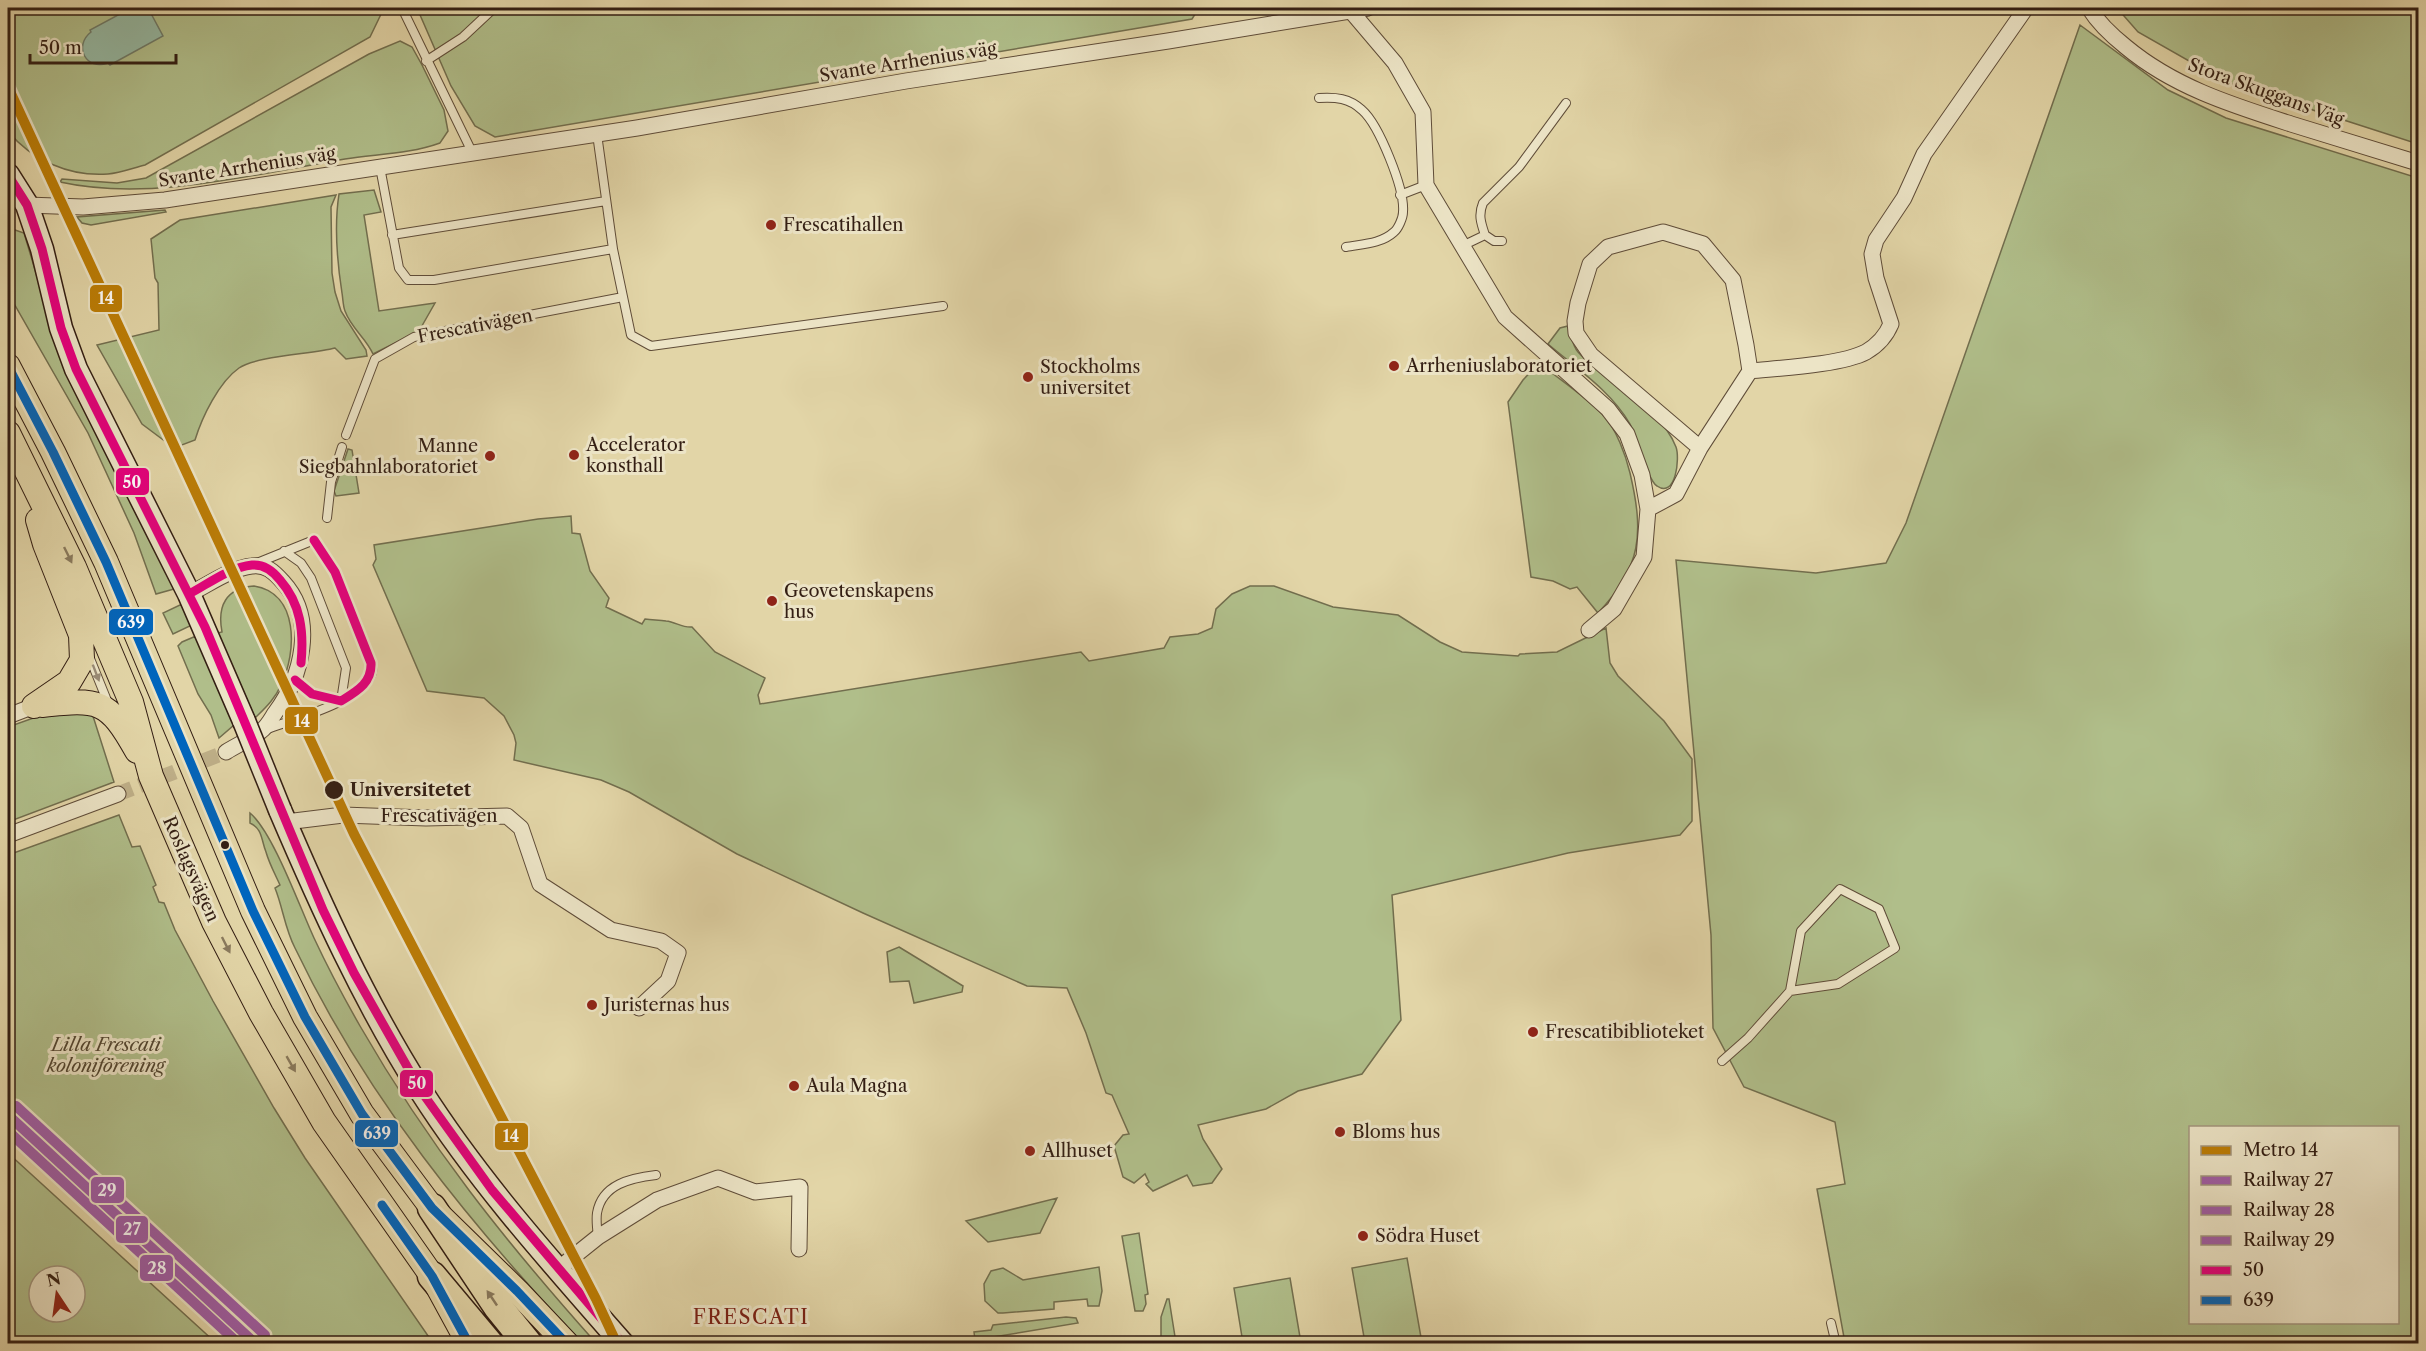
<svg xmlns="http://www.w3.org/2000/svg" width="2426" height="1351" font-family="'Libre Caslon Text',serif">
<rect width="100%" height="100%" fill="#e2d5a7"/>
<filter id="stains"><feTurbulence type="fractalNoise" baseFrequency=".00333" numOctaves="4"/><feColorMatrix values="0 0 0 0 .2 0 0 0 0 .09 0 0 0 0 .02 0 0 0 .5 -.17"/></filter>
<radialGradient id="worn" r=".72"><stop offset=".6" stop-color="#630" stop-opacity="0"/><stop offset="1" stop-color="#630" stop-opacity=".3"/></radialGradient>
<!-- green -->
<path fill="#b0be8a" stroke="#726e4e" stroke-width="1.5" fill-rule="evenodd" d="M8,8H384L370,37L145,165C133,168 120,173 108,174C70,177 31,160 8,131Z
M417,8H1199L1192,19L495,137L475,126L451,86Z
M2117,8H2418V144L2226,82L2138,32Z
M2080,25L2168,90L2226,118L2418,178V1343H1845L1817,1189L1845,1184L1835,1122L1744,1087L1713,1028L1711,935L1676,560L1816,573L1886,563L1906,523ZM2190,1128H2398V1322H2190Z
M400,41L412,47L422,65L444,110L448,131L440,143C410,154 376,154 345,159C255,174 150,202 60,182L62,179L117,183L146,178L369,54Z
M374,190L381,212L364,215L379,311L435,303L419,331L373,354C366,338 351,328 345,311C343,306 343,299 342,293C337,261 334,226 339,194Z
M336,195L331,207L332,273L335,292L341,311L366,350L367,356L346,359L335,348C312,354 256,356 239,368C219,382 202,417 195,440L174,448L142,424L97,345L159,330L158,283L155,278L151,239L180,220Z
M165,210L166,212L91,225L82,223L77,217Z
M15,230L24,233L53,330L174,589L156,594L134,533L88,433L8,293V234Z
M1568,326C1571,334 1572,345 1578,352C1606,383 1661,407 1676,447C1680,458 1676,499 1657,486C1648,481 1637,437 1630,424C1611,391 1576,368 1548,344L1560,328Z
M1539,363C1560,380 1585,396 1603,415C1616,428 1626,456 1630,473C1644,533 1642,567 1598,613L1577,587L1570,589L1553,581L1531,577L1508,402L1523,380Z
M348,449L352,450L359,493L336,496L334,491Z
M571,516L572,533L580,534L590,571L609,598L606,607L642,624L645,619C652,620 659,620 666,621C676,622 682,628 692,627L715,652L765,678L758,695L760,704L1081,652L1089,661L1164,648L1170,637L1198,634L1212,628L1216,609L1232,594L1250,586H1274L1333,607L1398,615L1440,642L1462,652L1518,656L1520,654L1557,652L1606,628L1610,663L1618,676L1664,721L1692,759V821L1680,835L1568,853L1392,895L1401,1020L1362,1074L1298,1091L1266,1109L1198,1125L1203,1139L1222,1169L1212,1183L1193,1186L1187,1175L1153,1191L1146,1184L1149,1182L1145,1174L1134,1183L1123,1177L1114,1146L1123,1135L1129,1134L1112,1095L1106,1093L1086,1033L1067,988L1027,986L863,913L737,854L629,792L601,780L514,760L516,743L514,735L504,716L484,698L427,691L373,565L376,559L374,545L538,519Z
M254,586C299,593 297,652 281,685C275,699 265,708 255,718L218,633L222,632C217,606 226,588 254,586Z
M182,604L192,625L173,634L163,613Z
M196,636L234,725L219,738L211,715L198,694L178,646L182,642Z
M53,711L92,713L114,782L8,822V727Z
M250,813C273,832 300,908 314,938C328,968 344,998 360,1026C429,1146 505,1241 596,1343H582C470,1224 366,1097 295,948C285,929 283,908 275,888L280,885C275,874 269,863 266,852C261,840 263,829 250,823Z
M119,815L132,847L140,846L156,885L153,887L159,902L164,903L175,930L213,1001L274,1108L305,1158L433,1343H278L8,1097V855Z
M899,947L963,986L962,992L914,1003L909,981L890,982L887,952Z
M8,1153L216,1343H8ZM39,1276H75V1312H39Z
M1057,1198L1040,1233L988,1242L966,1221Z
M1139,1233L1148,1294L1145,1295L1146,1304L1143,1311H1135L1122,1236Z
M1407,1258L1422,1343H1365L1352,1268Z
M1099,1267L1102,1291L1099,1306H1088L1087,1299L1054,1302V1309L1003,1313H998L985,1301L984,1284L991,1271L1003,1268L1023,1280Z
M1290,1278L1301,1343H1243L1234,1288Z
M1167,1299H1169L1176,1343H1161V1317Z
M1066,1317L1076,1318L1078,1323L975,1340L974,1332L991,1330L993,1325Z"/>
<!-- water -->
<path fill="#95b9a3" stroke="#6e7b69" stroke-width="1.5" d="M131,8H148L163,36L110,65L108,63C86,71 73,46 91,32L90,30Z"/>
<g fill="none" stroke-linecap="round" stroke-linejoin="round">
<!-- street-tunnel -->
<path stroke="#bfb089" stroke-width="15" stroke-dasharray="15 8" stroke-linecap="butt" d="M118,794L226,752"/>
<defs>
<path id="lane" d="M402,8L472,152
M426,61L463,37L494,8
M1319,98C1336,97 1349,98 1362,110C1379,125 1405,189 1403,212C1403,218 1398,229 1394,232C1381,244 1362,244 1346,247
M380,167L399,268L408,280H434L613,249L597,134
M1400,195L1426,185
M392,235L606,201
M1485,235L1494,241H1502
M1462,246L1485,235C1481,223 1478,215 1483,203L1519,167L1566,103
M613,249L631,335L651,346L943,306
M346,435L375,359L414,337L623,297
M327,518L331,482L342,447
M284,551L301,563L311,578L346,668L341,701
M257,563L314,540L335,572L371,663C372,666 373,669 372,672C367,700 291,720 267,729
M89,656L108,703
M295,680L312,694L340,700
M1722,1061L1748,1038L1790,991L1838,984L1895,948L1879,909L1840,889L1801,931L1790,991
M598,1237C597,1229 596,1220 597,1213C602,1184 631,1178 656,1175
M1831,1323L1836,1344"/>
<path id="street" d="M2089,8C2099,24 2111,35 2126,47C2174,87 2232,105 2291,124C2334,137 2376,150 2418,163
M1350,10L1395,63L1423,112L1426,185L1505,317L1608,409L1627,434L1642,475L1648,509L1644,557L1614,609L1589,630
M27,205L83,207L165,200L637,128L906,81L1168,41L1368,8
M1750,371C1779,368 1841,365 1866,352C1878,345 1886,336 1891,324L1876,278L1872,254L1876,240L1904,198L1924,154L2026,8
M1648,509L1676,494L1700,448L1750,371L1746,345L1733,280L1703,244L1663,232L1608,247L1590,264L1578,303L1575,321L1576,333L1591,355L1700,448
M189,594C208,585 231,568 252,566C266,564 274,572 283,582C317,619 302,677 275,713C271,719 267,727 261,731C251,739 237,745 226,752
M8,716L34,706
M286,822L343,815L426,818L507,816L521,828L540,884L611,930L661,941L678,953L668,981L639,1008
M8,835L118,794
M558,1269L598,1237L657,1200L718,1178L755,1192L800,1187L799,1249"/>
<path id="secondary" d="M8,175L27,205L42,249L61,328L76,369L189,594L244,721
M280,810C321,906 365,1003 421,1091C479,1182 552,1263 623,1344"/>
<path id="primary" d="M8,366L53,452L106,562L253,911L305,1017L362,1114L432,1208L517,1291L567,1344
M8,433L74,567L131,702L151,776L214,922L261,1013L324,1122L432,1276L469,1344
M42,705C99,699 108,699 137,751
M34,706L69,682L82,660L81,635L45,544L38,520"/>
<path id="highway" d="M432,1208L498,1307L528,1344
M432,1276L489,1344"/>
</defs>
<!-- lane casing -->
<use href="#lane" stroke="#5f4c38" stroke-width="10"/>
<!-- street casing -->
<use href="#street" stroke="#5f4c38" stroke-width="17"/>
<!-- secondary casing -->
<use href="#secondary" stroke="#331e13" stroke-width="25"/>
<!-- primary casing -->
<use href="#primary" stroke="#331e13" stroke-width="26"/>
<!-- highway casing -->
<use href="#highway" stroke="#331e13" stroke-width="31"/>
<!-- lane -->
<use href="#lane" stroke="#ece4c6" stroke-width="8"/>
<!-- street -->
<use href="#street" stroke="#ece4c6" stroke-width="15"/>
<!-- secondary -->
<use href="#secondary" stroke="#ece4c6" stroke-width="22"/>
<!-- primary -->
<use href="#primary" stroke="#e2d5a7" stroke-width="24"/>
<!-- highway -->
<use href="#highway" stroke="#e2d5a7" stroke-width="28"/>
<defs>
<path id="secondary-bridge" d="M244,721L280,810"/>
</defs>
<!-- secondary-bridge casing -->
<use href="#secondary-bridge" stroke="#331e13" stroke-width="25" stroke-linecap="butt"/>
<!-- secondary-bridge -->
<use href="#secondary-bridge" stroke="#ece4c6" stroke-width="22"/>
<defs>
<path id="bus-1" d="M8,175L27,205L42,249L61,328L76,369L205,627L323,910L354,973L421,1091L492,1190L623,1344
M189,594C208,584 230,567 252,565C264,564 273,571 280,580C301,604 304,632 301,663
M295,680L312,694L341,701C357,691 372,683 371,663L335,572L314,540"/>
<path id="bus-2" d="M8,366L53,452L106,562L253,911L305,1017L362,1114L432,1208L517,1291L567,1344
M382,1205L432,1276L469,1344"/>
</defs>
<!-- bus-1 casing -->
<use href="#bus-1" stroke="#ece4c6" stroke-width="14"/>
<!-- bus-2 casing -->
<use href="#bus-2" stroke="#ece4c6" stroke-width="14"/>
<!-- bus-1 -->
<use href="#bus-1" stroke="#e5007d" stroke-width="9"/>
<!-- bus-2 -->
<use href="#bus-2" stroke="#0065bd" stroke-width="9"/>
<defs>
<path id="rail-1" d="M8,1115L256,1344"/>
<path id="rail-2" d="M8,1131L239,1344"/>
<path id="rail-3" d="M16,1106L265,1335"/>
</defs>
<!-- rail-1 casing -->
<use href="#rail-1" stroke="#ece4c6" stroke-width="15"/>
<!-- rail-2 casing -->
<use href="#rail-2" stroke="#ece4c6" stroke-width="15"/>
<!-- rail-3 casing -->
<use href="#rail-3" stroke="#ece4c6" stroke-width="15"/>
<!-- rail-1 -->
<use href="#rail-1" stroke="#a05ea6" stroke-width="10"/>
<!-- rail-2 -->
<use href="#rail-2" stroke="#a05ea6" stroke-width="10"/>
<!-- rail-3 -->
<use href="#rail-3" stroke="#a05ea6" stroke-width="10"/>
<defs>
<path id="metro-1" d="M8,87L354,834L596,1299L617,1344"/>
</defs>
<!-- metro-1 casing -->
<use href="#metro-1" stroke="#ece4c6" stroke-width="15"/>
<!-- metro-1 -->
<use href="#metro-1" stroke="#bc7d06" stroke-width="10"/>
</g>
<!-- one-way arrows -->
<defs><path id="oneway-solid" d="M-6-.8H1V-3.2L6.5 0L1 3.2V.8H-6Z" transform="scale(1.5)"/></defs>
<g fill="#8a7a5d">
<use href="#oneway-solid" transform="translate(68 555) rotate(64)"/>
<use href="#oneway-solid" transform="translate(226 945) rotate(63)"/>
<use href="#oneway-solid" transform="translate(291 1064) rotate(60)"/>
<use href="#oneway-solid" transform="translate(492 1298) rotate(-124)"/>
</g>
<use fill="#998b75" href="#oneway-solid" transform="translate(96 673) rotate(69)"/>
<!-- markers -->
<g fill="#8f2418" stroke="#ece4c6" stroke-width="2">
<circle cx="771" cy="225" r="6"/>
<circle cx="1394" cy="366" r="6"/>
<circle cx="1028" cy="377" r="6"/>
<circle cx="574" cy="455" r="6"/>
<circle cx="490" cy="456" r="6"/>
<circle cx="772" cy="601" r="6"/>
<circle cx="592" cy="1005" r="6"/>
<circle cx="1533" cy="1032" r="6"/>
<circle cx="794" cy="1086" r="6"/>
<circle cx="1340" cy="1132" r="6"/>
<circle cx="1030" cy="1151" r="6"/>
<circle cx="1363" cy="1236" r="6"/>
</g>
<g fill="#331e13" stroke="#ece4c6" stroke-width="2">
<circle cx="334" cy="790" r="10"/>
<circle cx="225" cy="845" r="5"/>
</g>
<g text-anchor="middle" stroke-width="6" stroke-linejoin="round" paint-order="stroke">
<!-- street labels -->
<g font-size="18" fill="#331e13" stroke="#ece4c6">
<text transform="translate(908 62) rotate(-9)" y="6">Svante Arrhenius väg</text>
<text transform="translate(2266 92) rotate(20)" y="6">Stora Skuggans Väg</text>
<text transform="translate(247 167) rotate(-9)" y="6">Svante Arrhenius väg</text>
<text transform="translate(475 326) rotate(-11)" y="6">Frescativägen</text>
<text x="439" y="822">Frescativägen</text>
<text transform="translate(191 869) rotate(66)" y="6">Roslagsvägen</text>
</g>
<!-- poi labels -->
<g font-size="18" fill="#331e13" stroke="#ece4c6" text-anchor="start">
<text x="783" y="231">Frescatihallen</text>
<text x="1406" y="372">Arrheniuslaboratoriet</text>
<text x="1040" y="373">Stockholms<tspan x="1040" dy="21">universitet</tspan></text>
<text x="586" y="451">Accelerator<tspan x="586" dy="21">konsthall</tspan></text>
<text x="478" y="452" text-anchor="end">Manne<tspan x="478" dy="21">Siegbahnlaboratoriet</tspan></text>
<text x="784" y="597">Geovetenskapens<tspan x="784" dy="21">hus</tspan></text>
<text x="604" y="1011">Juristernas hus</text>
<text x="1545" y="1038">Frescatibiblioteket</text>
<text x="806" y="1092">Aula Magna</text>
<text x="1352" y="1138">Bloms hus</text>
<text x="1042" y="1157">Allhuset</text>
<text x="1375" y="1242">Södra Huset</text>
</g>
<!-- stop labels -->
<g font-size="18" font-weight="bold" fill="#331e13" stroke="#ece4c6" text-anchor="start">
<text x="350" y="796">Universitetet</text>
</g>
<!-- park labels -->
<g font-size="18" font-style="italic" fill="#524631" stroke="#ece4c6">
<text x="106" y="1051">Lilla Frescati<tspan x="106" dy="21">koloniförening</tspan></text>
</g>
<!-- neighbourhood labels -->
<g font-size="20" letter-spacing="1.5" fill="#7a1f14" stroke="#ece4c6">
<text x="751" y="1324">FRESCATI</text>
</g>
</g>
<g stroke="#ece4c6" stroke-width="2">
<rect x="89" y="284" width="34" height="29" rx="6" fill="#bc7d06"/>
<rect x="115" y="467" width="35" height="29" rx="6" fill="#e5007d"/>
<rect x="108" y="608" width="46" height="28" rx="6" fill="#0065bd"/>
<rect x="284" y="706" width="35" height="29" rx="6" fill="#bc7d06"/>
<rect x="399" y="1069" width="35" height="29" rx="6" fill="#e5007d"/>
<rect x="354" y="1119" width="45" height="29" rx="6" fill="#0065bd"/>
<rect x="494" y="1122" width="35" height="29" rx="6" fill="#bc7d06"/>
<rect x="90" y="1176" width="35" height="28" rx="6" fill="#a05ea6"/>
<rect x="115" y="1215" width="34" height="29" rx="6" fill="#a05ea6"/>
<rect x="139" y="1254" width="35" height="28" rx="6" fill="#a05ea6"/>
</g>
<g font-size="16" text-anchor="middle" font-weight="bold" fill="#fff">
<text x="106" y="304">14</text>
<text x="132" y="488">50</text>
<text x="131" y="628">639</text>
<text x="302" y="727">14</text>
<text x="417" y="1089">50</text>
<text x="377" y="1139">639</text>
<text x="511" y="1142">14</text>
<text x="107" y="1196">29</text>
<text x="132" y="1235">27</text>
<text x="157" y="1274">28</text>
</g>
<!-- margin -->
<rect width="2426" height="1351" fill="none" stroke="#e2d5a7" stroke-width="30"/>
<rect x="9" y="9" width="2408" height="1333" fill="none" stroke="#331e13" stroke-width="3"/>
<rect x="15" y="15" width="2396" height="1321" fill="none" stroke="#331e13" stroke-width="1.5"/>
<!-- legend -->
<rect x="2189" y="1126" width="210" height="198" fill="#ece4c6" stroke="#a2957e" stroke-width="1.5"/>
<rect x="2201" y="1146" width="30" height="9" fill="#bc7d06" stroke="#a2957e" stroke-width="1.5"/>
<text x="2243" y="1156" font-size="18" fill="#331e13">Metro 14</text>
<rect x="2201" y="1176" width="30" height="9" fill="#a05ea6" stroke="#a2957e" stroke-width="1.5"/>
<text x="2243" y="1186" font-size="18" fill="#331e13">Railway 27</text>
<rect x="2201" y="1206" width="30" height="9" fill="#a05ea6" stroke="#a2957e" stroke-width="1.5"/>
<text x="2243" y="1216" font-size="18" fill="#331e13">Railway 28</text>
<rect x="2201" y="1236" width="30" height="9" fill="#a05ea6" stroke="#a2957e" stroke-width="1.5"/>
<text x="2243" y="1246" font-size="18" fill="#331e13">Railway 29</text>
<rect x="2201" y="1266" width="30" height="9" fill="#e5007d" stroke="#a2957e" stroke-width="1.5"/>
<text x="2243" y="1276" font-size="18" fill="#331e13">50</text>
<rect x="2201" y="1296" width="30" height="9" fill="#0065bd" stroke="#a2957e" stroke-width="1.5"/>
<text x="2243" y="1306" font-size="18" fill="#331e13">639</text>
<!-- north arrow -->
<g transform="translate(57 1294) rotate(347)"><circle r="28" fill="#ece4c6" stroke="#a2957e" stroke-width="1.5"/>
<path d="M0-4.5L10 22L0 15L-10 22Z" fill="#8f2418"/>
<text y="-9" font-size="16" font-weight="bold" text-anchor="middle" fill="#331e13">N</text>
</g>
<!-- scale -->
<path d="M30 54v9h146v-9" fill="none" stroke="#331e13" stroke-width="3"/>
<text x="39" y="54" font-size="18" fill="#331e13" stroke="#ece4c6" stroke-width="4.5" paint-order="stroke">50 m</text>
<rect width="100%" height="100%" filter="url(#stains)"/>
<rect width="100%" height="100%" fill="url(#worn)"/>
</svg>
